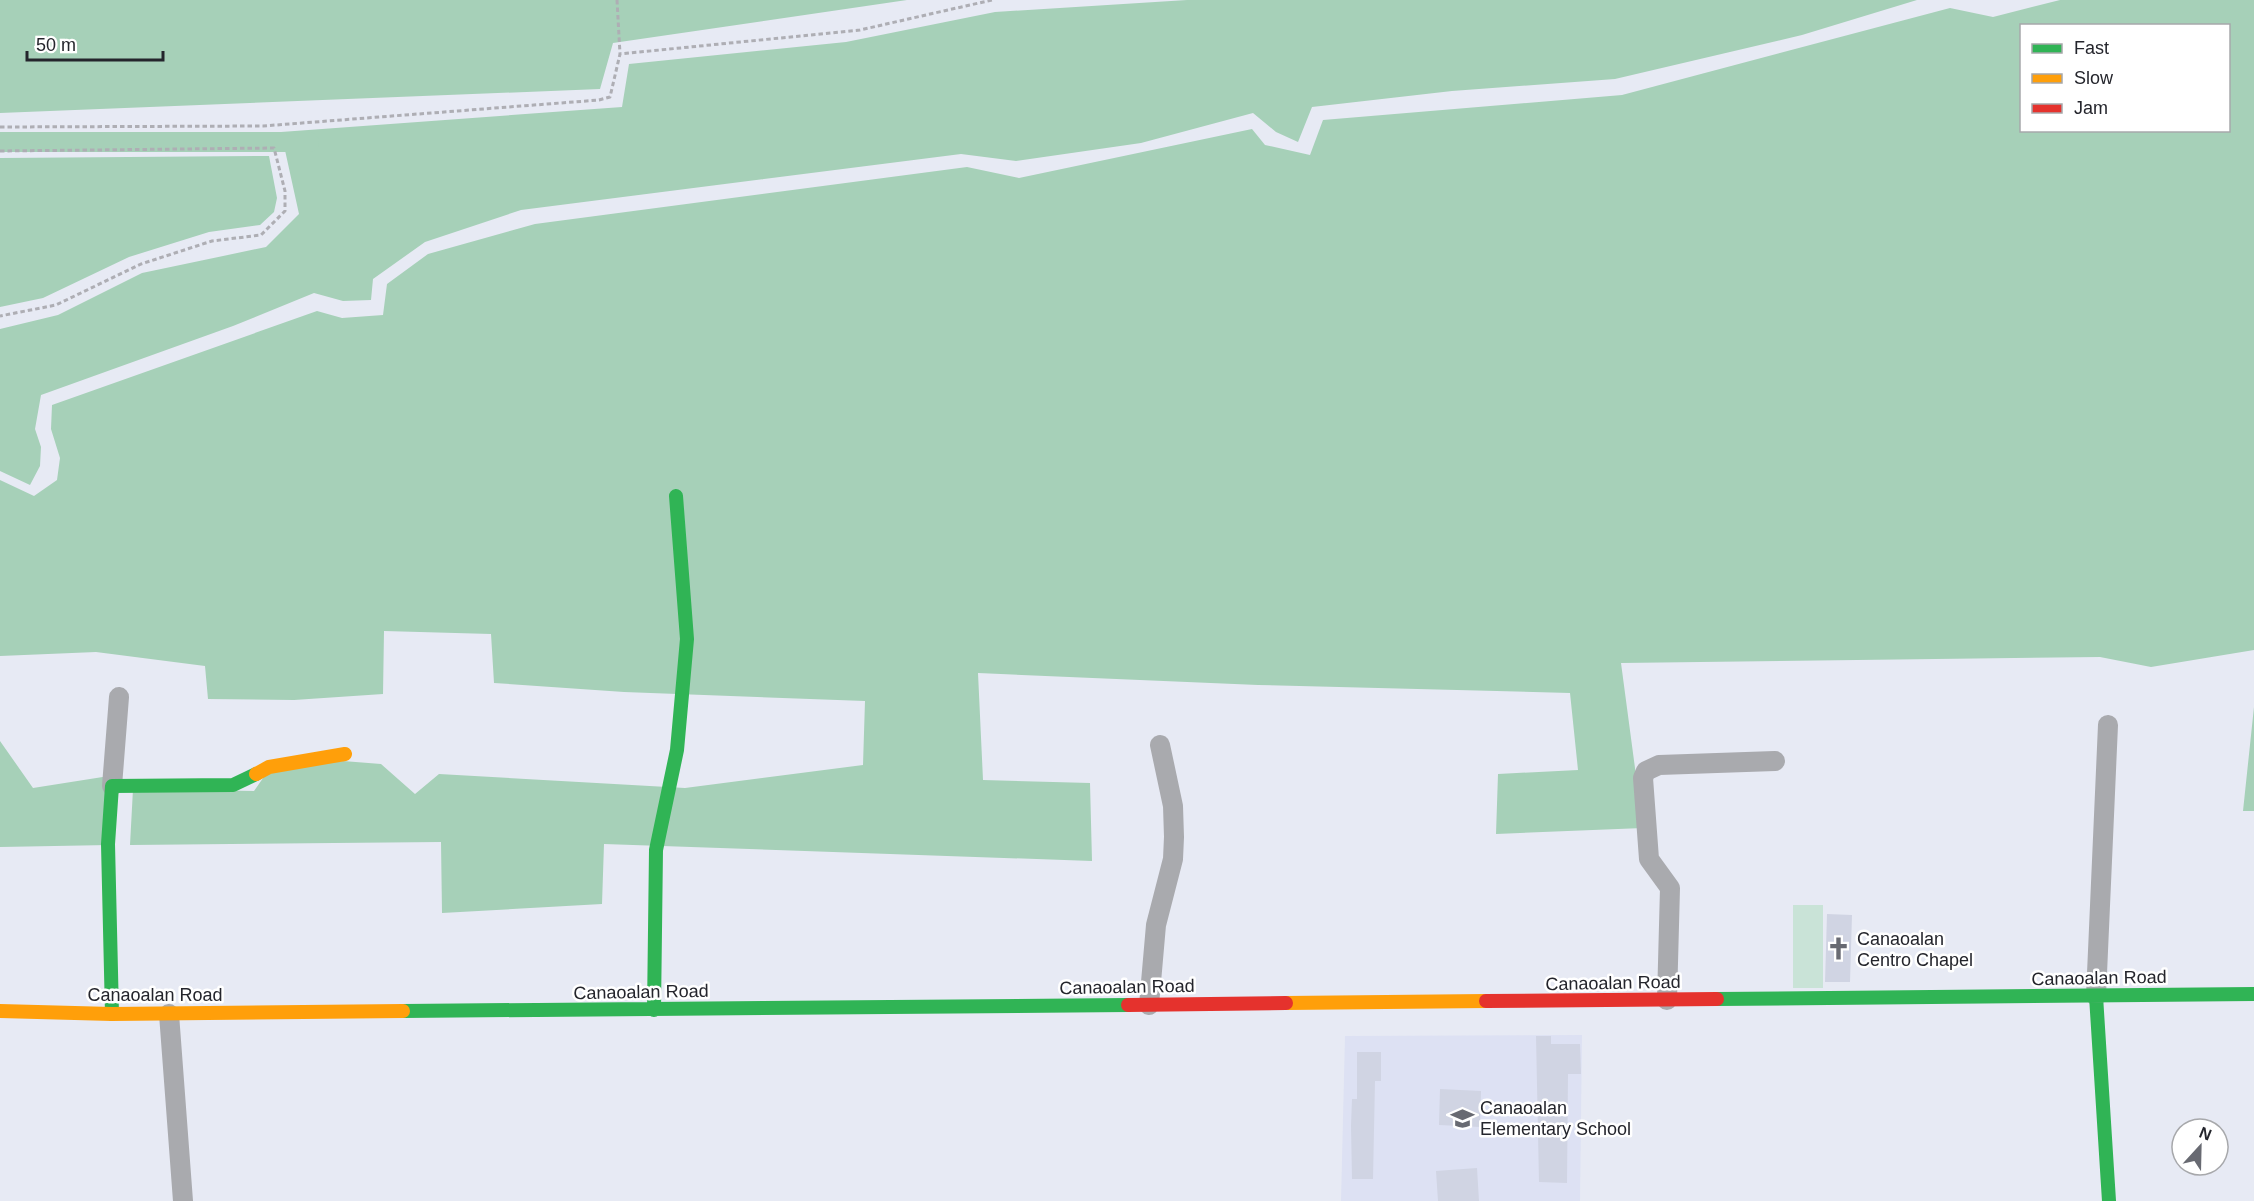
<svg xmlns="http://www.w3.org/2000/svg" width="2254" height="1201" font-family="Arial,sans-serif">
<rect width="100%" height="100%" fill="#e7eaf4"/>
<!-- built -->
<path fill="#dde1f3" d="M1582,1035L1580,1201H1341L1345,1036Z"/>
<!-- green -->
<path fill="#c9e3d7" d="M1793,905H1823V988H1793Z"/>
<!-- water -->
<path fill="#a6d0b8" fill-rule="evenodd" d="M0,0H907L613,43L600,89L0,113Z
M1187,0H1917L1802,35L1615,79L1452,91L1312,107L1298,142L1276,132L1253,113L1141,143L1016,161L961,154L521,210L425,242L373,279L371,300L343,301L314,293L233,326L41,395L35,429L41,447L40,466L30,485L0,471V329L58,315L142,273L266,247L299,214L281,132L622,107L629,64L846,42L995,12Z
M2060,0H2254V650L2151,667L2100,657L1621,663L1643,828L1496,834L1498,774L1578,770L1570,693L1258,685L978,673L983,780L1090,783L1092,861L604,844L602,904L442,913L441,842L130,845L133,789L254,791L268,771L343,761L381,764L415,794L439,774L685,788L863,765L865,701L624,692L494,683L491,634L384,631L383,694L294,700L208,699L205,666L96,652L0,656V480L34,496L57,480L60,458L51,429L52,405L317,311L342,318L383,315L387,284L428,254L535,224L967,167L1019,178L1252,129L1265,145L1310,155L1323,120L1622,95L1950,8L1993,17ZM2022,26H2228V130H2022Z
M269,156L277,198L274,212L260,225L209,232L129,257L43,298L0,307V158Z
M2254,707V811H2243Z
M0,741L33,788L109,776V845L0,847Z"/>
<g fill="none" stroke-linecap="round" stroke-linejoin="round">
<!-- canal -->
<path stroke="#a6d0b8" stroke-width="20" d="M0,142H309"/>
</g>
<!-- building -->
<path fill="#d0d4e3" d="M1827,914L1852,915L1850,982H1825Z
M1536,1036H1551V1044H1580L1581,1074H1568L1567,1183L1539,1182Z
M1357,1052H1381V1081H1375L1373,1179H1352L1351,1126L1352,1099H1357Z
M1440,1089L1481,1091L1480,1127L1439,1125Z
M1477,1168L1479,1201H1438L1436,1171Z"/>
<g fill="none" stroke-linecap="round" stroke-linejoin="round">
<!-- path -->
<path stroke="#aeaeb4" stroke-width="3" stroke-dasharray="4.5 3" stroke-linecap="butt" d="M617,0L620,54
M0,127L263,126L599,100L610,97L620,54L860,30L992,0
M0,151L274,148L285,191V211L261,235L212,241L141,264L56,305L0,316"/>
<!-- street -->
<path stroke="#a9aaae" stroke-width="20" d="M112,786L119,697
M2096,996L2108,725
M1667,1000L1670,888L1649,859L1643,778L1646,771L1659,765L1775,761
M1149,1005L1156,925L1173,859L1174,837L1173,806L1160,745
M169,1014L183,1201"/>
<!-- fast -->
<path stroke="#30b455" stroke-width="14" d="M2096,996L2109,1201
M1717,999L2254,994
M654,1010L656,850L677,750L687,639L676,496
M403,1011L1128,1005
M112,1014L108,844L112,786L233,785L256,774"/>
<!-- slow -->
<path stroke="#ff9f0a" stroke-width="14" d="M256,774L269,767L345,754
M1286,1003L1486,1001
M0,1011L112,1014L403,1011"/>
<!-- jam -->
<path stroke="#e5322d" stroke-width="14" d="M1486,1001L1717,999
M1128,1005L1286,1003"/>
</g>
<!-- icons -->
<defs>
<symbol id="church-bare" viewBox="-9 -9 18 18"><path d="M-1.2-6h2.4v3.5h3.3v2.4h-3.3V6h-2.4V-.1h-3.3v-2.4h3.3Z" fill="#686a72" stroke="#fff" stroke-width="2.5" paint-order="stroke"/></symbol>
<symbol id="school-bare" viewBox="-9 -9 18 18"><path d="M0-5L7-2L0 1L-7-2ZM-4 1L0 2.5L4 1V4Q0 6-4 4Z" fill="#686a72" stroke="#fff" stroke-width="2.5" paint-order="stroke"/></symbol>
</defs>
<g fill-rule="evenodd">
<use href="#church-bare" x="1822" y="932" width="33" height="33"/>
<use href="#school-bare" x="1446" y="1102" width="33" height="33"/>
</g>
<g text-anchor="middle" stroke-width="5" stroke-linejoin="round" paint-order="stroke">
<!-- poi labels -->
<g font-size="18" fill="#24252c" stroke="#fff" text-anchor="start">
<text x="1857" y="945">Canaoalan<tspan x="1857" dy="21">Centro Chapel</tspan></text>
<text x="1480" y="1114">Canaoalan<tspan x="1480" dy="21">Elementary School</tspan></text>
</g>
<!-- street labels -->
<g font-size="18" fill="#24252c" stroke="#fff">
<text transform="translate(2099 978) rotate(-1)" y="6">Canaoalan Road</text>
<text transform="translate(1613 983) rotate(-1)" y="6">Canaoalan Road</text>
<text transform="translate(1127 987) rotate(-1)" y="6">Canaoalan Road</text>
<text transform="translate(641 992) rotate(-1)" y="6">Canaoalan Road</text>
<text x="155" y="1001">Canaoalan Road</text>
</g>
</g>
<!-- legend -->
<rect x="2020" y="24" width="210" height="108" fill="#ffffff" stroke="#a7a8ab" stroke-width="1.5"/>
<rect x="2032" y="44" width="30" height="9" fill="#30b455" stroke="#a7a8ab" stroke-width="1.5"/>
<text x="2074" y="54" font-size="18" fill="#24252c">Fast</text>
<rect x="2032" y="74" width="30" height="9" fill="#ff9f0a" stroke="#a7a8ab" stroke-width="1.5"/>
<text x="2074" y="84" font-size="18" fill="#24252c">Slow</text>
<rect x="2032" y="104" width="30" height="9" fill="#e5322d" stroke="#a7a8ab" stroke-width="1.5"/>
<text x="2074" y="114" font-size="18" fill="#24252c">Jam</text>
<!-- north arrow -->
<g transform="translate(2200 1147) rotate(22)"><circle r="28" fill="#ffffff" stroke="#a7a8ab" stroke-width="1.5"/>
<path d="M0-4.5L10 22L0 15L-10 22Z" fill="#686a72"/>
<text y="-9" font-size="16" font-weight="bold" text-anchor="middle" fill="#24252c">N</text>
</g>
<!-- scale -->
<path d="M27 51v9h136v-9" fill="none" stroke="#24252c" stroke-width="3"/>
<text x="36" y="51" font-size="18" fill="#24252c" stroke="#ffffff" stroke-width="4.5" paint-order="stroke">50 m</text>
</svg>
